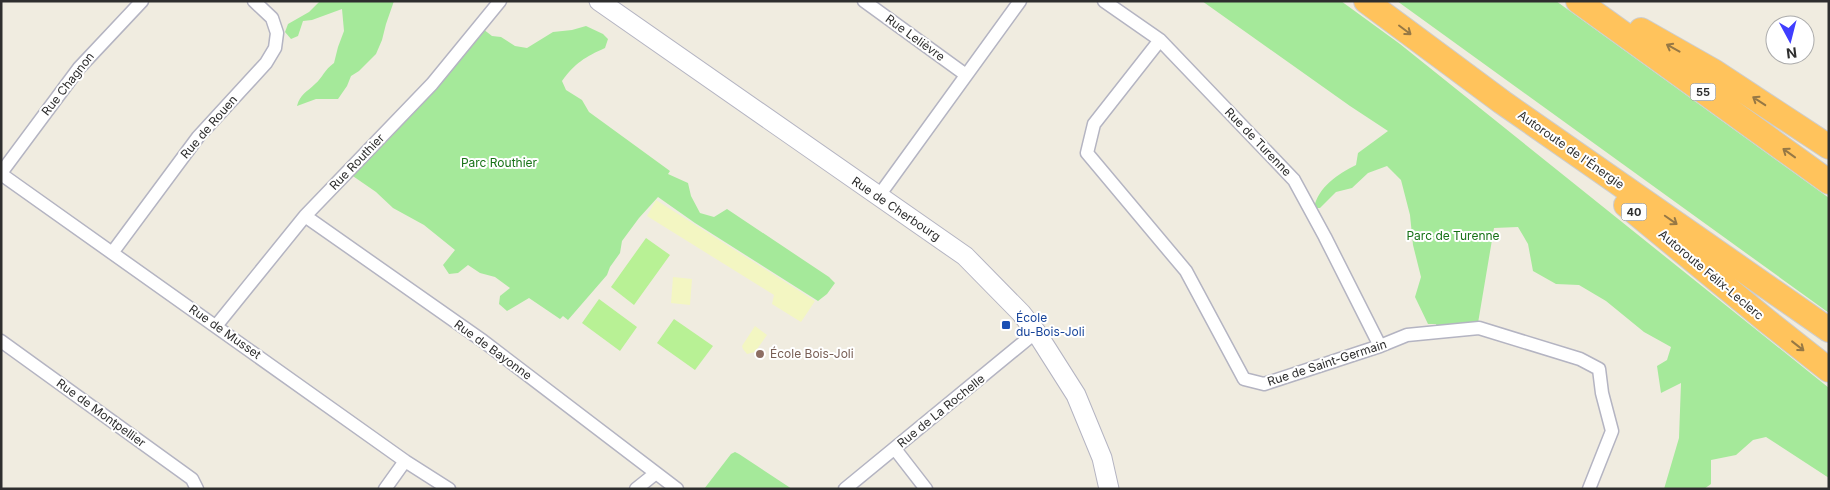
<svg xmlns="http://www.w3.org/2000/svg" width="1830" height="490" font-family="Inter,sans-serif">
<rect width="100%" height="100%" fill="#f0ece0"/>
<!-- green -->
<path fill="#a5e99a" d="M320,1H394L386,24L382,40L376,54L359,71L351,76L347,86L338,99H316L297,106C300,94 307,92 315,84C323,77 324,70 334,63L338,47L344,31L342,9L312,20L303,21L298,36L291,39L285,32L288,24L309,12Z
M1202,1H1341L1400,44L1829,388V478L1766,437L1753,440L1736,455L1711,460V484L1704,489H1664L1679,438L1681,383L1661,393L1657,366L1667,360L1671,347L1644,332L1606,301L1579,285L1556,284L1533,271L1528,244L1518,227L1494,228L1477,329L1438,332L1436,324H1428L1415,297L1421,277L1413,245L1410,215L1401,180L1387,166L1368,173L1352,188L1336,192L1320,208H1314C1318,187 1338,174 1356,165L1358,153L1388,131L1350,106Z
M1397,1H1556L1829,198V313Z
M586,26L603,34L608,39L605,48C585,57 575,63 562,81L566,90L582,100L589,112L670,171L668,174L688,183L691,196L700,213L714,217L727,209L829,277L835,283L827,294L818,301L695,223L658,197L639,218L622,241L620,253L610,267L607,275L568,320L563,316L560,319L529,298L507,311L499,304L500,296L510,288L495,277L480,273L468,265L458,273L449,274L443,265L455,250L424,225L393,208L376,192L347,172L483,29L492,36L501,37L515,46L527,48L553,32L572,30Z
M735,452L739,454L792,489H704L731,454Z"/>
<!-- sand -->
<path fill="#f3f6c2" d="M656,200L815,301L801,322L772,304L774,295L647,216Z
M673,277L692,279L690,305L671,303Z
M755,326L767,335L755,352L747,354L743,349L742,346Z"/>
<!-- pitch -->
<path fill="#b8f195" d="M646,238L670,255L634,305L611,287Z
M599,299L637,327L620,351L582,323Z
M674,319L713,346L695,370L657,343Z"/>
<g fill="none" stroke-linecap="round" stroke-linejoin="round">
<defs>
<path id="street" d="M864,1L966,75
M1104,1L1160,40L1294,180L1325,237L1380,346
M1160,40L1094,124L1087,153L1186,271L1244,379L1264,384L1380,346L1407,335L1479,328L1580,359L1599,369L1602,393L1612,431L1589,489
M1,173L79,68L142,1
M1,174L405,461L449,489
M878,197L1020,1
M305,216L483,341L677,489
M112,253L198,137L266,63L275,48L277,33L272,18L254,1
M216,326L305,216L432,84L500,1
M1,341L192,479L197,489
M895,449L926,489
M385,489L405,461
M636,489L656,473
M845,489L1036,332"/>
<path id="secondary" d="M599,1L965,256L1021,313L1036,332L1076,395L1102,458L1109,489"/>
<path id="highway" d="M1366,1L1502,102L1829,330
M1578,1L1829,182
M1641,30L1715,72L1829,147
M1626,205L1767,321L1829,370"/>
</defs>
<!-- street casing -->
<use href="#street" stroke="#b4b4c2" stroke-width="15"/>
<!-- secondary casing -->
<use href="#secondary" stroke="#b4b4c2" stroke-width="21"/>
<!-- highway casing -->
<use href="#highway" stroke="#cdcdcd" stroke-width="26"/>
<!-- street -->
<use href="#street" stroke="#fff" stroke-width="12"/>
<!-- secondary -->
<use href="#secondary" stroke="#fff" stroke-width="19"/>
<!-- highway -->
<use href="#highway" stroke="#ffc35c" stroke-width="24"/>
</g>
<!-- one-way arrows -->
<defs><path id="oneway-shaft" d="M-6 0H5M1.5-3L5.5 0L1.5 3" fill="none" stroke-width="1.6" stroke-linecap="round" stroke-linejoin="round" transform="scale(1.25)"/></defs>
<g stroke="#967845">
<use href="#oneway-shaft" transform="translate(1405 30) rotate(37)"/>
<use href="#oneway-shaft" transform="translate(1673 48) rotate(-151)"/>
<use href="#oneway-shaft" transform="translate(1759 101) rotate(-147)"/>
<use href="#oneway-shaft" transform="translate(1789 153) rotate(-144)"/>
<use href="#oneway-shaft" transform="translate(1671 220) rotate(35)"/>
<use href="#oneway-shaft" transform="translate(1798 346) rotate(38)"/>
</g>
<!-- markers -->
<rect fill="#1a4fb4" stroke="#fff" stroke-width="2" x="1001" y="320" width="10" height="10" rx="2.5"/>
<circle fill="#8d6e63" stroke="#fff" stroke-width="2" cx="760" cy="354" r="5"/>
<g text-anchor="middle" stroke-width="4" stroke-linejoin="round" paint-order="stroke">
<!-- shield labels -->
<g fill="#fff" stroke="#6d6d6d" stroke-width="1">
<rect x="1690.5" y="83.5" width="25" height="17" rx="4"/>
<rect x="1621.5" y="203.5" width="25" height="17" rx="4"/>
</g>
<g font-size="11" font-weight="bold" fill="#2e2e2e">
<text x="1703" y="96">55</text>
<text x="1634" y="216">40</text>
</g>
<!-- street labels -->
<g font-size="12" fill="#2e2e2e" stroke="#fff">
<text transform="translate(915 38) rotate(36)" y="4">Rue Lelièvre</text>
<text transform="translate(68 84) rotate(-52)" y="4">Rue Chagnon</text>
<text transform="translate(209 127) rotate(-49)" y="4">Rue de Rouen</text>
<text transform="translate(1258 142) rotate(46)" y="4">Rue de Turenne</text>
<text transform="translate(1571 150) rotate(35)" y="4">Autoroute de l'Énergie</text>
<text transform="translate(357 162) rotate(-46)" y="4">Rue Routhier</text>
<text transform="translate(896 209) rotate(34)" y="4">Rue de Cherbourg</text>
<text transform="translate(1711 275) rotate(40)" y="4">Autoroute Félix-Leclerc</text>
<text transform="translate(225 332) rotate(35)" y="4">Rue de Musset</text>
<text transform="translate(493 350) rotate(36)" y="4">Rue de Bayonne</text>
<text transform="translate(1327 363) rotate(-18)" y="4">Rue de Saint-Germain</text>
<text transform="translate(941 411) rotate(-39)" y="4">Rue de La Rochelle</text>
<text transform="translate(101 413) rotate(36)" y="4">Rue de Montpellier</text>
</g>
<!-- park labels -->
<g font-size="12" fill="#177216" stroke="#fff">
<text x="499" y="167">Parc Routhier</text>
<text x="1453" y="240">Parc de Turenne</text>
</g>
<!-- transit labels -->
<g font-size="12" fill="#164399" stroke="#fff" text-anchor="start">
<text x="1016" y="322">École<tspan x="1016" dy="14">du-Bois-Joli</tspan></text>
</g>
<!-- education labels -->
<g font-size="12" fill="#785e54" stroke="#fff" text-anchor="start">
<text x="770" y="358">École Bois-Joli</text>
</g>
</g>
<!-- border -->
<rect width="1830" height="490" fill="none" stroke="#2e2e2e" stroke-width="5"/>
<!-- north arrow -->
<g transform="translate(1790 40) rotate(173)"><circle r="24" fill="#ffffff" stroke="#ababab"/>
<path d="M0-4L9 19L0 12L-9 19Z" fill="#403eff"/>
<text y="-8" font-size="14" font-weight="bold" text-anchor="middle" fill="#2e2e2e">N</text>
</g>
</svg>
